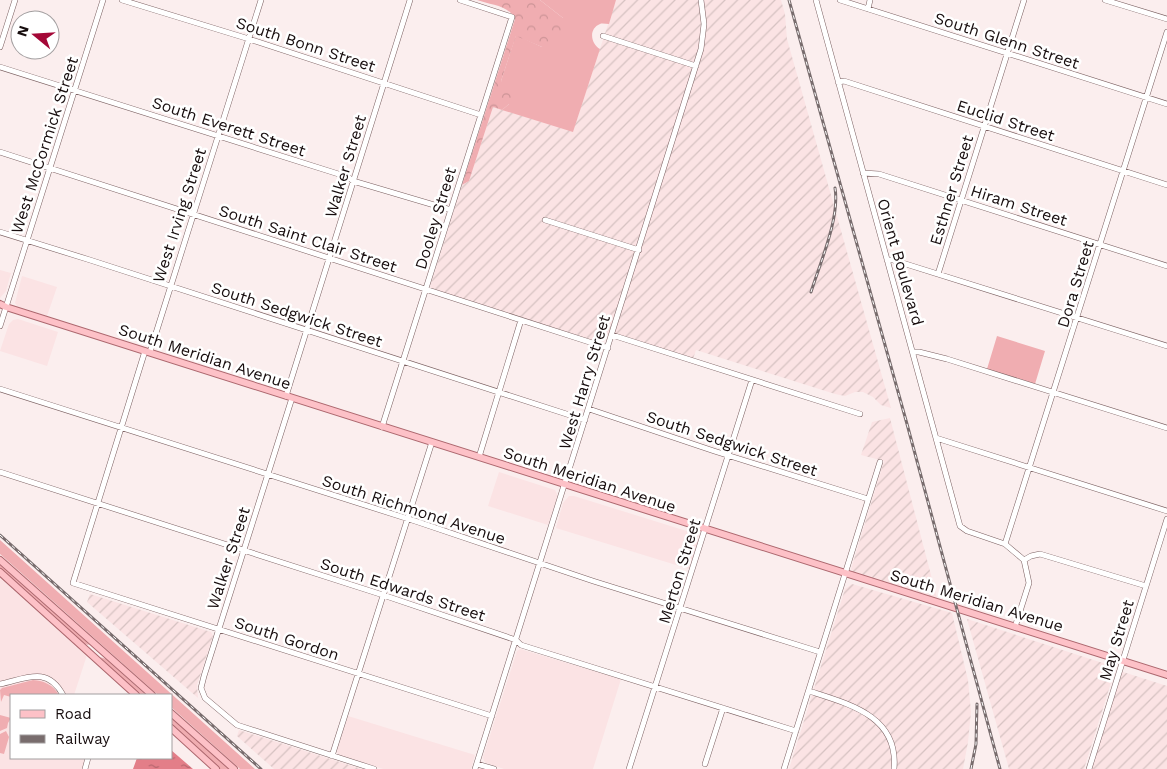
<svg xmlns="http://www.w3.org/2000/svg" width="1167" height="769" font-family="'Work Sans',sans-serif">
<defs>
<pattern id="industrial-furrows" width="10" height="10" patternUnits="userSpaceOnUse" patternTransform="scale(1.25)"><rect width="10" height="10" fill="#fbe3e4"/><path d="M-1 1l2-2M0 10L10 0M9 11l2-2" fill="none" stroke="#d6c2c2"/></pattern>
<pattern id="forest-crowns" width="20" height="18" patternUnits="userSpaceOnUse" patternTransform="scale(1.25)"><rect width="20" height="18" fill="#f0adb1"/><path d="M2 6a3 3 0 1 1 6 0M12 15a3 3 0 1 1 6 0" fill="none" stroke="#cd9497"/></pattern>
<pattern id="water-ripples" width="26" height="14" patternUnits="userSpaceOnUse" patternTransform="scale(1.25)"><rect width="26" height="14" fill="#e37e88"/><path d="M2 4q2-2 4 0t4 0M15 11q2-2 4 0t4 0" fill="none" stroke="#b7666e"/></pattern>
</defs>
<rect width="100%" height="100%" fill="#fbeeee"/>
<!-- built -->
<path fill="#fbe3e4" d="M0,270L11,273L6,291L0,298Z
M22,276L57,287L47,316L17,306L15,303Z
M18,319L58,332L47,366L0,351L9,324L13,320Z
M499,472L555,490L558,496L548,525L488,506Z
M569,496H574L693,533L698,536V541L689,569L556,528L563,503Z
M0,577L87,655L74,695H11V758H86L82,769H0Z
M520,649L621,679L593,769H504L486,763L484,761L483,757L517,651Z
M348,716L475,755L471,769H383L338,755L337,751Z"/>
<!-- industrial -->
<path fill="url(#industrial-furrows)" d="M616,0H781L785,14L787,39L891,408L881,405L873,397L863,392H855L845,396L835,394L696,350L693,359L610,332L606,339L603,342H598L432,289L430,287L462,185L469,181L493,107L573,131Z
M890,418L937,598L853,572L851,569L884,461L861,455L872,422Z
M852,584L952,613L968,680L971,712L968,742L963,769H789L845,589Z
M90,594L211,632L213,636L197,685L198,698L87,602Z
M967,619L1112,666L1114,673L1084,769H1009Z
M1120,671L1167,686V769H1088Z
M239,730L362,769H274L237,736Z"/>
<!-- grass -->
<path fill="#f0adb1" d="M540,0H616L609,24C606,24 602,23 600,24C588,29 591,44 600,49L573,132L502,110L509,104L501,81L516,35L542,47L563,18Z
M997,336L1045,351L1035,384L987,369Z
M0,540L255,769H240L171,707V695H158L0,554Z
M0,564L86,641L89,645L84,644L0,569Z
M100,657L106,659L146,695H139Z
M33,680C45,681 53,685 59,695H11V697L4,695L1,702L0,690L2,688Z
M0,715L11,718L8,723L7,728L0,731Z
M171,717L229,769H220L171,725Z
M6,731L9,737L4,754L0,753V734Z"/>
<!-- forest -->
<path fill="url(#forest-crowns)" d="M477,0H540L563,18L564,31L556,46L542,47L516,36L501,81L509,89L512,96L509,104L502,110L493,107L469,181L462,185L515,19C509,5 490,5 477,0Z"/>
<!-- water -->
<path fill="url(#water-ripples)" d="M171,750L193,769H133L137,758H171Z"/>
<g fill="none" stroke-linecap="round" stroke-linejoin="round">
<defs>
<path id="minor" d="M122,0L249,39L481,115
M816,0L960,526L967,531L1005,544L1024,560L1029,583L1015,627
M840,0L1167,104
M1105,0L1167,19
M868,9L870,0
M603,36L696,66
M0,47L15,0
M0,67L348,177L353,181L451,210
M838,82L844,81L1167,185
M0,152L608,348
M863,173L879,174L1167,266
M545,220L639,250
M0,232L90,260L585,420
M887,260H893L1167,346
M938,274L1024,0
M0,326L103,0
M612,335L860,414
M145,351L73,583L492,716
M150,352L261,0
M913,352H919L947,359L1167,428
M0,389L418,522L593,581L820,652
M286,396L410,0
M292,398L204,676L201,688L205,698L237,725L374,769
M589,409L714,451L868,499
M382,427L512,17L460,0
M936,438L1167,511
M479,457L521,320
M0,472L383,595L516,640L521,645L796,731
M1005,544L1167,32
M1024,560L1031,556L1040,554L1146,586
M0,684C25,679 47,665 63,695
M809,691C849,704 899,716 894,769
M332,756L432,442
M477,764L494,769
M705,764L723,708
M85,769L88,758
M475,769L701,49L704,24L701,0
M629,769L752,380
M784,769L880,462
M1089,769L1167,519"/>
<path id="major" d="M0,304L6,307L1167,675
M0,560L152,695
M0,572L136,695
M171,713L234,769
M171,728L216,769"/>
</defs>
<!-- minor casing -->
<use href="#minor" stroke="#7b6061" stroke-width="6"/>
<!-- major casing -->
<use href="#major" stroke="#ac676e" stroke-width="8"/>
<!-- minor -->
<use href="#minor" stroke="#fff" stroke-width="5"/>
<!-- major -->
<use href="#major" stroke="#fdc1c7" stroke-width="6"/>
<defs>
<path id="rail" d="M789,0L907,424L1000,769
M811,292C820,263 840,218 835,188
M0,535L261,769
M971,769L976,744L977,704"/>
</defs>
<!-- rail casing -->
<use href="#rail" stroke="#786c6d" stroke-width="3"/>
<!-- rail -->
<use href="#rail" stroke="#fff" stroke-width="1" stroke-dasharray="4" stroke-linecap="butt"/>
</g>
<g text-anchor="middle" stroke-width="5" stroke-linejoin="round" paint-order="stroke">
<!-- street labels -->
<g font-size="16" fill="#170d0e" stroke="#fff">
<text transform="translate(1007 40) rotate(18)" y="6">South Glenn Street</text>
<text transform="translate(306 44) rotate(18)" y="6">South Bonn Street</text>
<text transform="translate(1006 120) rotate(18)" y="6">Euclid Street</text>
<text transform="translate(229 126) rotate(18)" y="6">South Everett Street</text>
<text transform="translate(44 145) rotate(-72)" y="6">West McCormick Street</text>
<text transform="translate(345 166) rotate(-73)" y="6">Walker Street</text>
<text transform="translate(951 190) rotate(-73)" y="6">Esthner Street</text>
<text transform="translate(1019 205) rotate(18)" y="6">Hiram Street</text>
<text transform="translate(179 215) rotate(-72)" y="6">West Irving Street</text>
<text transform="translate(435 218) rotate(-73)" y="6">Dooley Street</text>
<text transform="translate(308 238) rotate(18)" y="6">South Saint Clair Street</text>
<text transform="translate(901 262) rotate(74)" y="6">Orient Boulevard</text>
<text transform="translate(1075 284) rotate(-73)" y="6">Dora Street</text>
<text transform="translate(297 314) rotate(18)" y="6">South Sedgwick Street</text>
<text transform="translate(205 356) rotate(18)" y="6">South Meridian Avenue</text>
<text transform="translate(584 382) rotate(-73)" y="6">West Harry Street</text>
<text transform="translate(732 443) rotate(18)" y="6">South Sedgwick Street</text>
<text transform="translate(590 479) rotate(18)" y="6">South Meridian Avenue</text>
<text transform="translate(414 509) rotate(18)" y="6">South Richmond Avenue</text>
<text transform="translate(228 558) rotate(-72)" y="6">Walker Street</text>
<text transform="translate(679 571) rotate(-73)" y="6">Merton Street</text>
<text transform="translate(403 589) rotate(18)" y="6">South Edwards Street</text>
<text transform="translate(977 600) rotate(17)" y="6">South Meridian Avenue</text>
<text transform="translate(287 638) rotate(18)" y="6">South Gordon</text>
<text transform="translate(1116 640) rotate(-73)" y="6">May Street</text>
</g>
</g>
<!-- legend -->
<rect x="10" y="694" width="162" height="65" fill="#ffffff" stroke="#a29e9f"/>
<rect x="20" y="710" width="25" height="8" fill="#fdc1c7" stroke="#a29e9f"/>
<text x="55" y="719" font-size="15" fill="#170d0e">Road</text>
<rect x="20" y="735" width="25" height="8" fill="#786c6d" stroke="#a29e9f"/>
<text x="55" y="744" font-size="15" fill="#170d0e">Railway</text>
<!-- north arrow -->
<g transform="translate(35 35) rotate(288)"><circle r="24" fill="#ffffff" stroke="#a29e9f"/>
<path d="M0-4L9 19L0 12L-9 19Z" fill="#a40837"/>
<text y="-8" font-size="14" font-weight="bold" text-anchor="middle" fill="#170d0e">N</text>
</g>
</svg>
